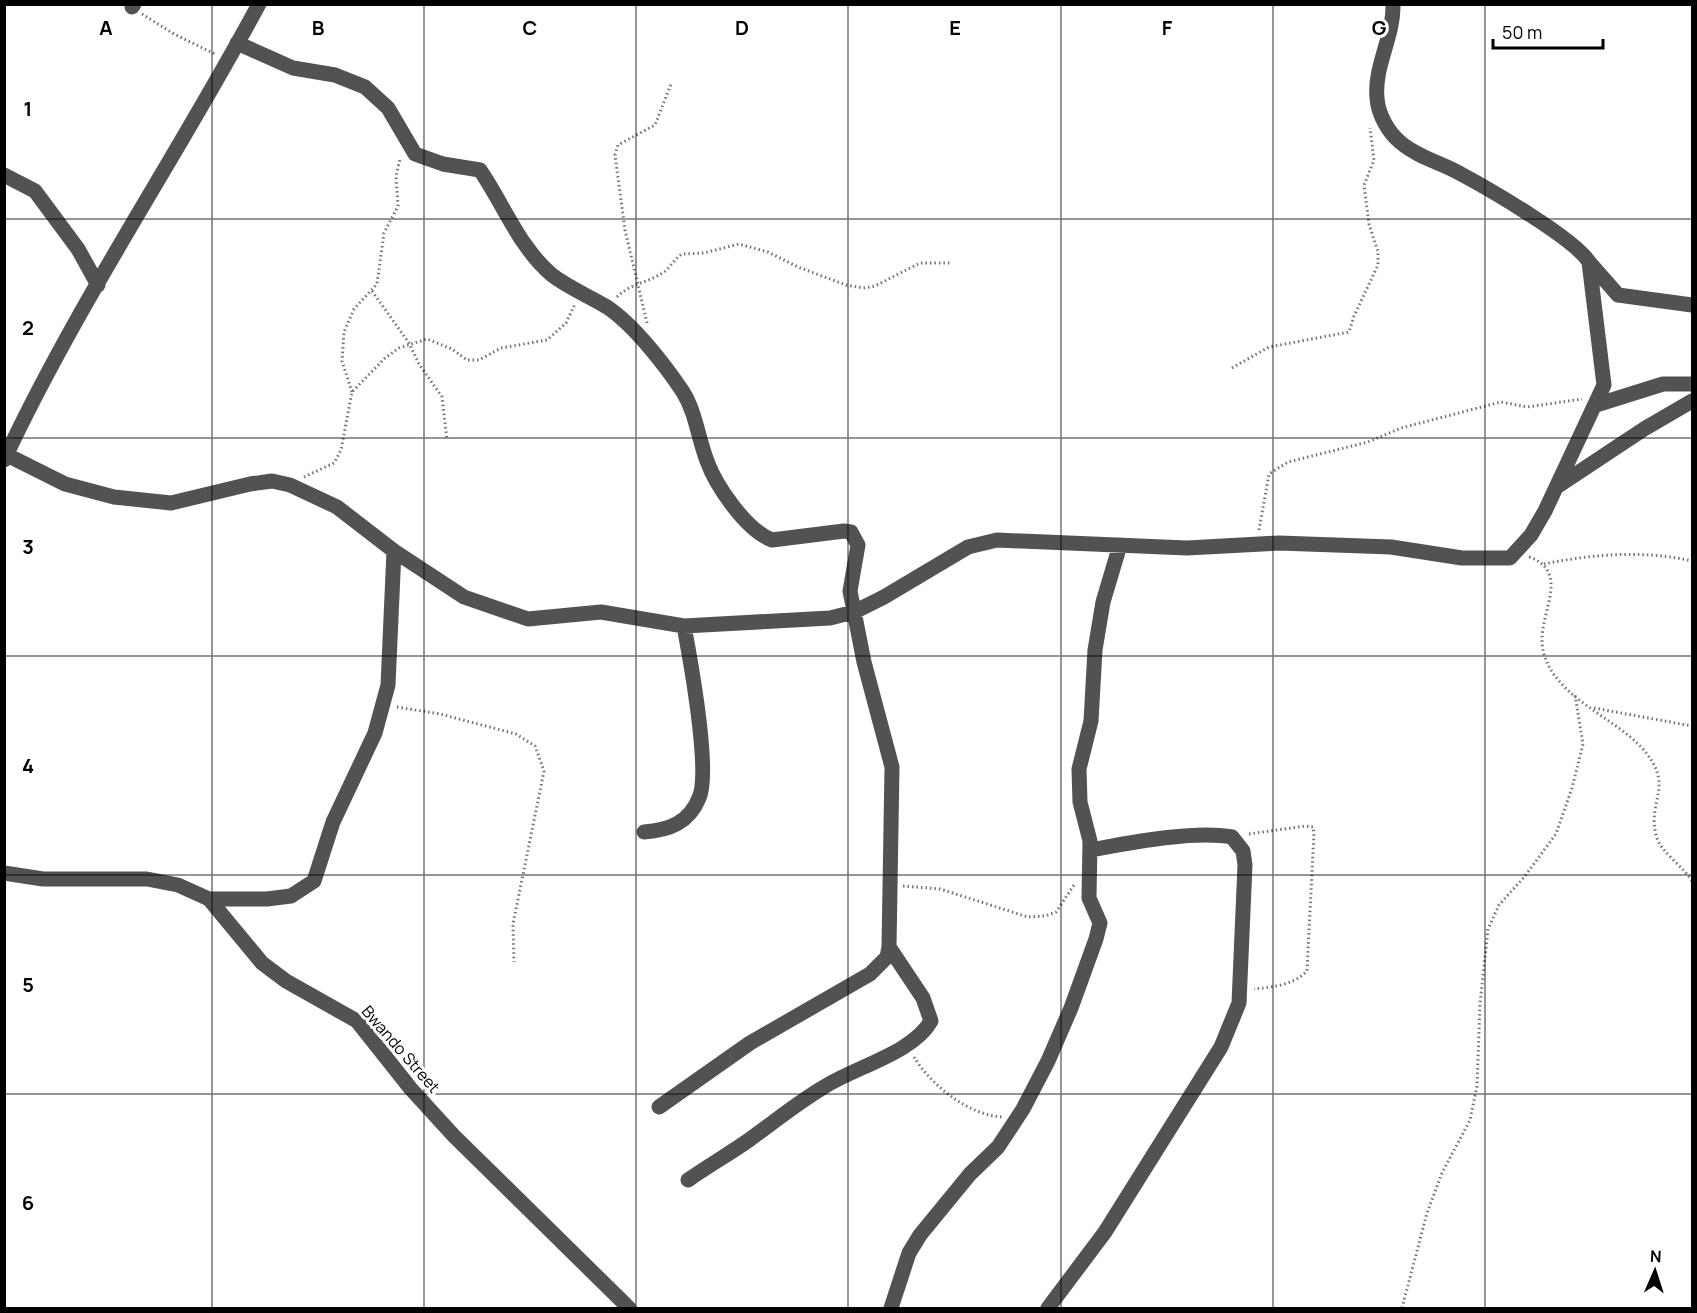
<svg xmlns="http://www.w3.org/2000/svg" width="1697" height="1313" font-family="Manrope,sans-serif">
<rect width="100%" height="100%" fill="#fff"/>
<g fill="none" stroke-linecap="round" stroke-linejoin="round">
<!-- path -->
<path stroke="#747474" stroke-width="3" stroke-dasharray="1.5 3" stroke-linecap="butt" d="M142,14L174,34L215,54
M372,291L409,343L419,364L442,397L447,440
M617,297C631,283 648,283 664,272C671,267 674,259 682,254L704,253L739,244L768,252L798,267L846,285L863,288L875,286L920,263H951
M647,323L625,230L615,155L618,145L655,125L671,84
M1232,368L1269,347L1349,332L1354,316L1378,265V252L1369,224L1364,185L1374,160L1370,128
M352,392L342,361L344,332L354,309L377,284L384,233L398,206L396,176L400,159
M304,477L334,463L341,450L352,392L385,358L399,348L427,339L452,349L467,360H479L501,348L547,340L566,323L575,304
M1259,530L1269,474L1288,462L1368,442L1401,428L1501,402L1527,407L1582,399
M1529,557C1570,571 1541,611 1542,641C1544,693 1612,715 1642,748C1676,786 1647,799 1656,835C1660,852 1683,866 1692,881
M1544,564C1591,554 1645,550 1692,561
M397,707L440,714L516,734L535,746L544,771L513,924L514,962
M1594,708L1692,726
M1249,834L1305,826L1313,827L1314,833L1307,971C1294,985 1273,987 1254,989
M903,886L940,889L1028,917L1045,916L1056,912L1074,885
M914,1057C931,1085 968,1115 1002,1117
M1402,1308L1427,1213L1442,1173L1470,1120L1477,1086L1480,1004L1488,929L1499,905L1525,876L1556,834L1572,788L1583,744L1575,695"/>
<!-- minor -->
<path stroke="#525252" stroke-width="15" d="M132,7L134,4
M237,43L293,68L335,75L365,87L388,108L415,154L443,164L480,170C504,205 519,247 552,275C569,288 589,296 607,307C634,325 665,365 683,392C696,413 698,438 707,461C716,486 746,530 772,540L844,531L851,532L858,545L850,591L864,662L892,767L889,947L887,957L870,974L750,1043L659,1107
M4,175L35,191L78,249L98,285
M1589,262L1618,295L1692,305
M1596,405L1663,384H1692
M7,455L65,484L114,497L171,503L250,484L272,481L290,485L337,507L394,551L464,597L528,619L601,612L684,626L830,618L854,612L884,597L968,547L997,540L1187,548L1279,543L1391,547L1462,558H1510L1531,535L1545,511L1604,385L1589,262C1575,239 1489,189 1461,174C1442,163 1417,157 1400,142C1388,132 1378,114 1377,98C1374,65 1394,37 1393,4
M4,460C78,302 177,157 259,4
M1558,486L1644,429L1692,401
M644,832C669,830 689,823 699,798C711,772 690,658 684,626
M4,873L43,879H147L178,885L209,899L262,963L286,981L357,1021L411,1089L454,1136L629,1308
M209,899H267L291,896L314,881L333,822L375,733L388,685L394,551
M688,1180C708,1166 729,1154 749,1140C774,1122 797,1103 824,1087C855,1067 913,1053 931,1021L923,998L889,947
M891,1308L909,1253L920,1235L970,1174L998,1147L1023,1109L1048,1061L1071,1008L1096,939L1100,923L1089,898L1090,841L1080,802L1079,769L1091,721L1095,650L1103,602L1120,545
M1048,1308L1105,1232L1221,1047L1239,1003L1245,865L1243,851L1232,837C1194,830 1129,843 1090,850"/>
</g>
<!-- grid -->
<path fill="none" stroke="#000" stroke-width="1.5" stroke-opacity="0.55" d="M212,4V1308M424,4V1308M636,4V1308M848,4V1308M1061,4V1308M1273,4V1308M1485,4V1308M4,219H1692M4,438H1692M4,656H1692M4,875H1692M4,1094H1692"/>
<g text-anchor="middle" stroke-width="6" stroke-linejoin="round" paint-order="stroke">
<!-- street labels -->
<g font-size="16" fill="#000" stroke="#fff">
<text transform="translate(401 1049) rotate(49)" y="6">Bwando Street</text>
</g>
</g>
<g font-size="20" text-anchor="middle" font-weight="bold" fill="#000" stroke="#fff" stroke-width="6" stroke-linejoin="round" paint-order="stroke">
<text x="106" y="35">A</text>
<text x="318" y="35">B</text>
<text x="530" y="35">C</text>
<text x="742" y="35">D</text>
<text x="955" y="35">E</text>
<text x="1167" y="35">F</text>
<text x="1379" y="35">G</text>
<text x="28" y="116">1</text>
<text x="28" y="335">2</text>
<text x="28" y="554">3</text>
<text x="28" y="773">4</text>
<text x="28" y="992">5</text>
<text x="28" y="1210">6</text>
</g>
<!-- border -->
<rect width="1697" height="1313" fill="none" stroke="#000000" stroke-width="12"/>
<!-- north arrow -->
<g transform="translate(1655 1271) rotate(3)" stroke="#ffffff" stroke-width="4.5" paint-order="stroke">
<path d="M0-4.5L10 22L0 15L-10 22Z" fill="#000000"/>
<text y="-9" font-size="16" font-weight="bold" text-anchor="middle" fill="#000000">N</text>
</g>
<!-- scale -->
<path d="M1493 39v9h110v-9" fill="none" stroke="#000000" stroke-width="3"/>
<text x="1502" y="39" font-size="18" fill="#000000" stroke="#ffffff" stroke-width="4.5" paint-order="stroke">50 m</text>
</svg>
